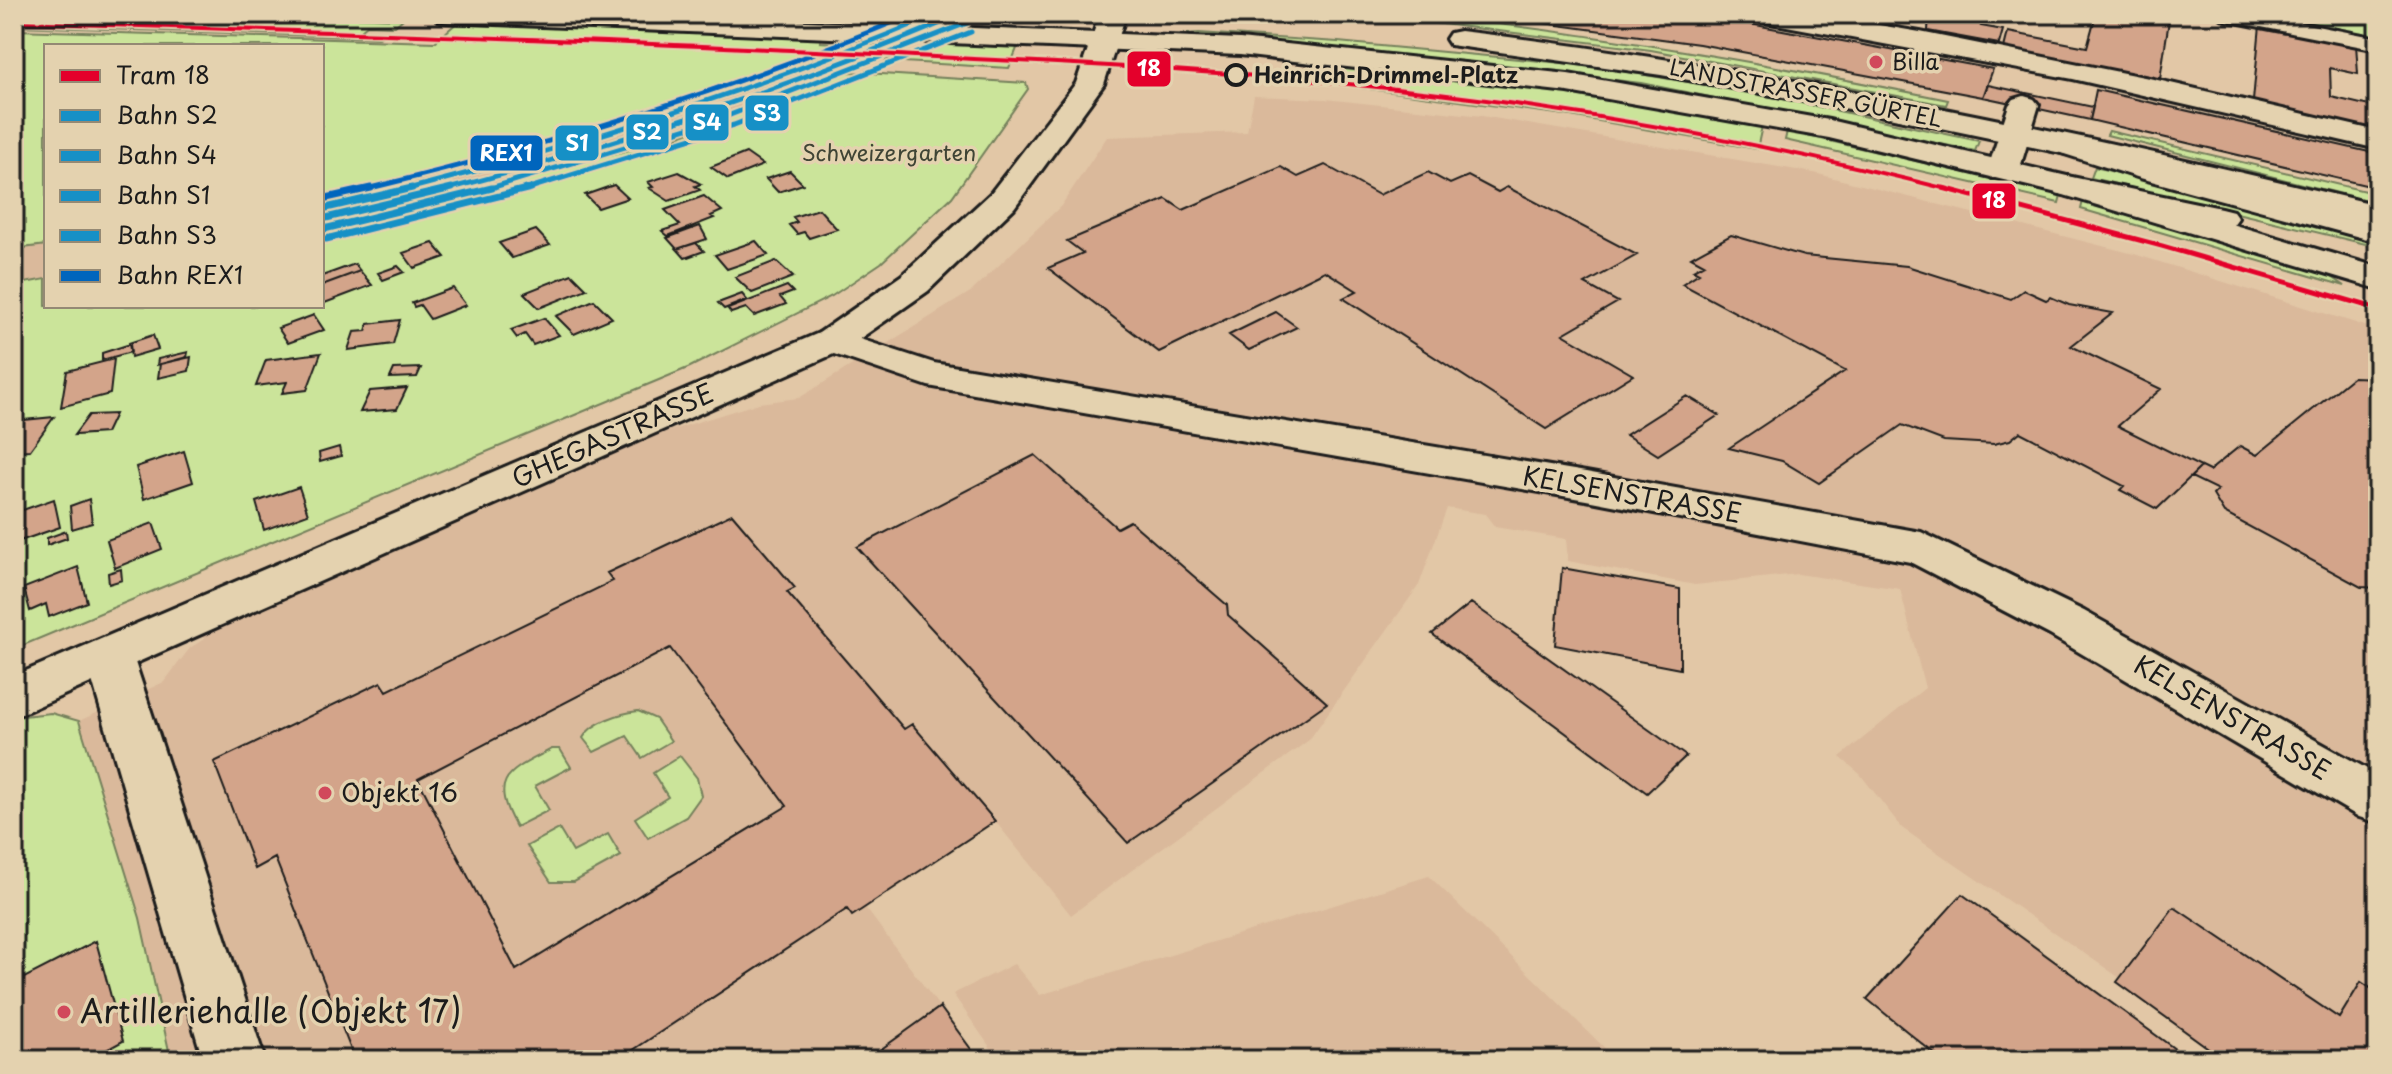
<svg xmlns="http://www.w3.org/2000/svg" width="2392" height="1074" font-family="'Playpen Sans',sans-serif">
<rect width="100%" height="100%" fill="#e2c7a6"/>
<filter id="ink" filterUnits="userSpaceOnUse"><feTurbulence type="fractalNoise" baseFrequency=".0125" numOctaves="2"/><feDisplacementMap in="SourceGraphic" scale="16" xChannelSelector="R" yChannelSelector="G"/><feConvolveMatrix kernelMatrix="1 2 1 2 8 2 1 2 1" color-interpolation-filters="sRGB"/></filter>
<g filter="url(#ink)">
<!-- built -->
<path fill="#dab99b" d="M922,14H980L849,72L669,140L322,228V199L623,121L783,69Z
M1254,96L1325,99L1482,116L1814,173L2134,254L2378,330V993L2339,1018L2174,907L2120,978L1902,828L1860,774L1840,757L1925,688L1900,589L1798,574L1695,585L1568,561L1566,539L1495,527L1485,514L1447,508L1419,585L1309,740L1071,915L995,821L865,907L979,1060H171L140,918L79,721L164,682L190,648L204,639L202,634L259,608L659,434L759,403L799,398L972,291L1061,206L1107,137L1247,132Z
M46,245V279L14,285V249Z
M1429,876L1617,1060H999L953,994L1014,964L1040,995Z"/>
<!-- green -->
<path fill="#cbe49a" stroke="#74805b" stroke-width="2" d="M14,14H253L403,19L395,26L367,25L355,35L383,36L379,38L14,26Z
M1362,14C1439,14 1517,26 1593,37C1712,54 1830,76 1948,100L1946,105L1651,50Z
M2257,14H2378V37Z
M460,20L705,29L821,38L820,42L912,47L894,55L827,53L593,130L322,199V46H46V245L14,249V30L435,42Z
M1199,33L1338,42L1584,65L1744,91L1979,141L1975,151L1641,83L1290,43L1174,35Z
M930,43L1018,46L1009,68L885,61L927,48Z
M1344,62L1612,98L1762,126L1757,149L1565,115L1338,85Z
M849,72L1026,83L1028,89L952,197L881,263L832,296L690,367L14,649V285L46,279V306H322V228L669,140Z
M1787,131L2061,195L2059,203L1785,140Z
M2109,131L2378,194V203L2107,135Z
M2095,167L2378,241V247L2091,178Z
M2083,201L2323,271L2345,286L2081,209Z
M638,711L656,719L671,741L642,758L627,736L594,752L583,738C591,722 621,713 638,711Z
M51,713L79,721L140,918L171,1060H14V717Z
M552,749H560L571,767L535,786L549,810L516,827C488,777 509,772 552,749Z
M680,756L697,778L701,796L686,817L648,838L635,818L668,797L653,773Z
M559,829L573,852L608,834L621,856L574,882H551L527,846Z"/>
<!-- building -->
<path fill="#d3a48a" stroke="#1c1c1c" stroke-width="2" fill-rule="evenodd" d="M1477,14H1696L1993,69L1983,97L1699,44Z
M1929,14H1987L1981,26L2003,30L1999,44L1928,31Z
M2096,14H2170L2160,79L2004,48L2008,32L2087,47Z
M2260,25L2356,44L2358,74L2330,68L2331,97L2378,108V130L2253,101Z
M1988,85L2093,107L2090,120L1983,97Z
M2096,90L2378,154V188L2090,120Z
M746,153L763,165L728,179L711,167Z
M1325,165L1379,195L1428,172L1450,184L1468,176L1498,192L1507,187L1637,255L1585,284L1618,302L1563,334L1633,375L1546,429L1343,298L1357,291L1325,271L1159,352L1048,268L1083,253L1067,241L1166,199L1183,210L1281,167L1298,177Z
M790,171L803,184L778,192L766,179Z
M679,172L701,184L695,186L700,190L669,201L649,188L653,187L648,182Z
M614,185L628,198L598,208L585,195Z
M704,196L722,211L711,216L714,218L668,236L662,231L680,225L665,210Z
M819,209L837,229L809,238L804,232L797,234L789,225L797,222L793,217Z
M367,222L368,228L332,236L331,229Z
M700,226L707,239L677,249L667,238Z
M536,230L550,245L512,258L499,243Z
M1731,235L1804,256L1907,266L2011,299L2024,290L2046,300L2051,297L2069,305L2113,313L2071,346L2161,389L2118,426L2201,467L2157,509L2120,490L2124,486L2020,432L2010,440L1994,444L1944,441L1902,425L1819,483L1782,461L1729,448L1845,371L1682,284L1699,273L1693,270L1704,264L1691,257Z
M756,241L768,255L727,269L715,255Z
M433,243L445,257L414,268L403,253Z
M696,243L704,251L685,258L677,249Z
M776,261L793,277L752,293L735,277Z
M355,264L360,271L322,285V276Z
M398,266L404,272L383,280L378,273Z
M360,271L372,285L322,304V285Z
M572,274L587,289L539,308L524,293Z
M787,286L793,292L780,297L786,304L754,316L746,308L731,313L728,309Z
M453,288L466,305L430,319L420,305L414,307L412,303Z
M742,294L747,300L724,309L718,303Z
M594,300L612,318L574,334L556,316Z
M1276,312L1297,327L1249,350L1229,335Z
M314,315L324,330L288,343L278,328Z
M544,318L559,335L533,345L525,334L517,338L511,330Z
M400,320L393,344L348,350L354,332L366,331L368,324Z
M153,335L158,349L131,357L129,343Z
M130,344L131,352L102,360V353Z
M188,352L187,357L157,365L158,359Z
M321,353L307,390L282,393L287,382L256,386L266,360Z
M191,357L189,371L158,378L160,364Z
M114,359L110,394L61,407L67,371Z
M421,368L417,377L390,378L394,369Z
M2353,377L2378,378V588L2361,587L2224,513L2213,495L2218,490L2191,477L2201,467L2209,471L2240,446L2257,455Z
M407,388L397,409L360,412L370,391Z
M1687,396L1719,415L1658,455L1626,435Z
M115,414L106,433L74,435L89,415Z
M54,417L30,450L14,451V421Z
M339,447L341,456L320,462L319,453Z
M184,451L193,482L144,499L136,467Z
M1035,455L1117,528L1130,521L1227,605L1228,615L1327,703L1128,843L857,547Z
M299,487L308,514L264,530L256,502Z
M54,499L60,527L14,543V513Z
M89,499L92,523L72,529L70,506Z
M732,514L795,588L787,592L904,729L912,724L995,821L852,916L847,909L618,1060H355L275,858L255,869L214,762L381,682L387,691L613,581L607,573ZM670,648L787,806L516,970L418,779Z
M153,523L162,549L115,568L107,540Z
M66,531L67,538L47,545V538Z
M78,567L87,602L49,617L46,604L30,611L24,588Z
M1562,568L1680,589V669L1555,645Z
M121,569L122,580L109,584L108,573Z
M1471,603L1686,756L1647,793L1432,634Z
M1962,894L2190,1060H1942L1867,999Z
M2174,907L2339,1018L2361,982L2378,993V1060H2225L2117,982Z
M96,941L123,1041L88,1060H14V983Z
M940,1007L979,1060H866Z"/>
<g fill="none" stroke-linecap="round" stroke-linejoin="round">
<defs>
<path id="pedestrian" d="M2215,14H2255L2378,38V50L2225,20Z"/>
<path id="minor" d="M971,14H1000V15L996,21L975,20Z
M1752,14H1814L1920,32L2149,78L2378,131V149L2073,79L1765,22L1756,20Z
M2024,96L2034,99L2039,105L2019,171L2014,178H1992L1987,171L2009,105L2014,99Z
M832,330L934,363L1586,472L1921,532L2084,611L2378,775V823L2359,817L2050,635L1910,562L1586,500L928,386L819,349L813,341L819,333Z
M109,638L126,643L133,656L265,1060H203L85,656L92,643Z"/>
<path id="tertiary" d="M1100,14H1126L1104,84L1014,208L928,291L845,349L14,717V676L819,333L902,275L990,194L1076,83Z"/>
<path id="primary" d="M434,14H640L1240,39L1568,74L1829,120L2067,176L2378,267V289L2057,193L1829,138L1568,92L1240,55L447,22L438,20Z
M1460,31C1769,68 2076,132 2378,205V225L2138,169L1860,111L1661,75L1450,45L1446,39L1450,33Z"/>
<path id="motorway" d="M2069,136L2378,222V242L2140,178L2058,152L2054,145L2058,138Z
M2067,176L2221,208L2233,211L2238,218L2233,225L2221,228L2056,193L2051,186L2056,179Z"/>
</defs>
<!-- pedestrian casing -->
<use href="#pedestrian" stroke="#1c1c1c" stroke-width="6"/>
<!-- minor casing -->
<use href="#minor" stroke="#1c1c1c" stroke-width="6"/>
<!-- tertiary casing -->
<use href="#tertiary" stroke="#1c1c1c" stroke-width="6"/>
<!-- primary casing -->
<use href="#primary" stroke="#1c1c1c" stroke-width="6"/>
<!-- motorway casing -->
<use href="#motorway" stroke="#1c1c1c" stroke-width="6"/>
<!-- pedestrian -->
<use href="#pedestrian" fill="#e4d2af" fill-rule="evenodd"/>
<!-- minor -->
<use href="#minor" fill="#e4d2af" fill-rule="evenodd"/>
<!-- tertiary -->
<use href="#tertiary" fill="#e4d2af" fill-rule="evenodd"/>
<!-- primary -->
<use href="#primary" fill="#e4d2af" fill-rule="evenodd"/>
<!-- motorway -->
<use href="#motorway" fill="#e4d2af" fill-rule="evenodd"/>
<defs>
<path id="rail-1-far1" d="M444,190C622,144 794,85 963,14"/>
<path id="rail-1" d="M322,219L452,188"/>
<path id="rail-2-far1" d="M484,190L730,115L967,23"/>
<path id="rail-2" d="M324,229L492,188"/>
<path id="rail-3-far1" d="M404,190C587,143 764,87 938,14"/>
<path id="rail-3" d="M322,209L412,188"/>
<path id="rail-4-far1" d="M523,190L734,125L971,32"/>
<path id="rail-4" d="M326,239L531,188"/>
<path id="rail-5-far1" d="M362,190C551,145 734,89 913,14"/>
<path id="rail-5" d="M322,199L371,188"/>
</defs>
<!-- rail-1-far1 casing -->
<use href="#rail-1-far1" stroke="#e4d2af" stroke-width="9"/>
<!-- rail-1 casing -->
<use href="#rail-1" stroke="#e4d2af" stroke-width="12"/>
<!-- rail-2-far1 casing -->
<use href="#rail-2-far1" stroke="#e4d2af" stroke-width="9"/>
<!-- rail-2 casing -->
<use href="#rail-2" stroke="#e4d2af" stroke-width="12"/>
<!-- rail-3-far1 casing -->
<use href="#rail-3-far1" stroke="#e4d2af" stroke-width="9"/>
<!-- rail-3 casing -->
<use href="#rail-3" stroke="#e4d2af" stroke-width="12"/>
<!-- rail-4-far1 casing -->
<use href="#rail-4-far1" stroke="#e4d2af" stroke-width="9"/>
<!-- rail-4 casing -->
<use href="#rail-4" stroke="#e4d2af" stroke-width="12"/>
<!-- rail-5-far1 casing -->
<use href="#rail-5-far1" stroke="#e4d2af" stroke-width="9"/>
<!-- rail-5 casing -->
<use href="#rail-5" stroke="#e4d2af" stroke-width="12"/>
<!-- rail-1-far1 -->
<use href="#rail-1-far1" stroke="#1690c6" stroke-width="5"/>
<!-- rail-1 -->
<use href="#rail-1" stroke="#1690c6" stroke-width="7"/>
<!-- rail-2-far1 -->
<use href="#rail-2-far1" stroke="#1690c6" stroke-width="5"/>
<!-- rail-2 -->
<use href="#rail-2" stroke="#1690c6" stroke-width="7"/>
<!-- rail-3-far1 -->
<use href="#rail-3-far1" stroke="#1690c6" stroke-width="5"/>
<!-- rail-3 -->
<use href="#rail-3" stroke="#1690c6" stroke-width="7"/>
<!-- rail-4-far1 -->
<use href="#rail-4-far1" stroke="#1690c6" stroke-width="5"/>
<!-- rail-4 -->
<use href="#rail-4" stroke="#1690c6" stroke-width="7"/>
<!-- rail-5-far1 -->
<use href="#rail-5-far1" stroke="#0065bd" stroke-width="5"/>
<!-- rail-5 -->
<use href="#rail-5" stroke="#0065bd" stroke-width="7"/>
<defs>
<path id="tram-1-far1" d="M14,22C301,31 588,40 875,54C1060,63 1247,71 1431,93C1606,114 1780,147 1951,190"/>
<path id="tram-1" d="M1943,188L2162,246L2378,309"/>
</defs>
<!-- tram-1-far1 casing -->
<use href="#tram-1-far1" stroke="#e4d2af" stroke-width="8"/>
<!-- tram-1 casing -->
<use href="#tram-1" stroke="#e4d2af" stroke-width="10"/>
<!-- tram-1-far1 -->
<use href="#tram-1-far1" stroke="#e4002b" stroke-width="4"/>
<!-- tram-1 -->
<use href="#tram-1" stroke="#e4002b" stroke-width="5"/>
</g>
</g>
<!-- markers -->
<g fill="#d1495b" stroke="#e4d2af" stroke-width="3">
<circle cx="1876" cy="62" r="8"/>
<circle cx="325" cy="793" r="8"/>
<circle cx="64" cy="1012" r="8"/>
</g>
<circle fill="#e4d2af" stroke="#1c1c1c" stroke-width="4" cx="1236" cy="75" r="10"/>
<g text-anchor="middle" stroke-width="7" stroke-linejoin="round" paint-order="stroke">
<!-- far-poi labels -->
<g font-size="22" fill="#1c1c1c" stroke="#e4d2af" text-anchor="start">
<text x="1892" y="70">Billa</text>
</g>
<!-- far-stop labels -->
<g font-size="22" font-weight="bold" fill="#1c1c1c" stroke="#e4d2af" text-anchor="start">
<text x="1254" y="83">Heinrich-Drimmel-Platz</text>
</g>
<!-- far-street labels -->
<g font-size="22" fill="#1c1c1c" stroke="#e4d2af">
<text transform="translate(1806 93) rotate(11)" y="8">LANDSTRASSER GÜRTEL</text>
</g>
<!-- far-park labels -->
<g font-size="22" fill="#3f4435" stroke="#e4d2af">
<text x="889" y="161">Schweizergarten</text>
</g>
<!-- street labels -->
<g font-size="26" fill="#1c1c1c" stroke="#e4d2af">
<text transform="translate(613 436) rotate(-24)" y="9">GHEGASTRASSE</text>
<text transform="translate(1632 495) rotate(10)" y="9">KELSENSTRASSE</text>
<text transform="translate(2232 718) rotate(30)" y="9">KELSENSTRASSE</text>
</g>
<!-- poi labels -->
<g font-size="26" fill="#1c1c1c" stroke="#e4d2af" text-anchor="start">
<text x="341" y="802">Objekt 16</text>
</g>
<!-- near-poi labels -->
<g font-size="32" fill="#1c1c1c" stroke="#e4d2af" text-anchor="start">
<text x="80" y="1023">Artilleriehalle (Objekt 17)</text>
</g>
</g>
<g stroke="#e4d2af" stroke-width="3">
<rect x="1126" y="50" width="46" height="38" rx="8" fill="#e4002b"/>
<rect x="744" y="94" width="46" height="38" rx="8" fill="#1690c6"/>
<rect x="684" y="103" width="46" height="39" rx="8" fill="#1690c6"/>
<rect x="625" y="113" width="45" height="38" rx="8" fill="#1690c6"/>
<rect x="554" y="124" width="46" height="38" rx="8" fill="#1690c6"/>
<rect x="469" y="134" width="75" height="38" rx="8" fill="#0065bd"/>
<rect x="1971" y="182" width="46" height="38" rx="8" fill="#e4002b"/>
</g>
<g font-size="22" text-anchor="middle" font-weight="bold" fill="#fff">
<text x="1149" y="76">18</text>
<text x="767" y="121">S3</text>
<text x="707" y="130">S4</text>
<text x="647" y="140">S2</text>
<text x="577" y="151">S1</text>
<text x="506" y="161">REX1</text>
<text x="1994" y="208">18</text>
</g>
<!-- margin -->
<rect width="2392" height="1074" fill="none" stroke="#e4d2af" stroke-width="48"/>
<rect x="24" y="24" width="2344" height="1026" fill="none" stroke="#1c1c1c" stroke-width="3" filter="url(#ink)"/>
<!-- legend -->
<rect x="44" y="44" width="280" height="264" fill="#e4d2af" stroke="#948974" stroke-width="2"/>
<rect x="60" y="70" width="40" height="12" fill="#e4002b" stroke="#948974" stroke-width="2"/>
<text x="116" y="84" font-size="24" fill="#1c1c1c">Tram 18</text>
<rect x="60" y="110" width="40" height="12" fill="#1690c6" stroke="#948974" stroke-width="2"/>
<text x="116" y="124" font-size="24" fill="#1c1c1c">Bahn S2</text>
<rect x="60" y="150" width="40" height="12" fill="#1690c6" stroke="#948974" stroke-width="2"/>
<text x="116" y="164" font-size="24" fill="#1c1c1c">Bahn S4</text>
<rect x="60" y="190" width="40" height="12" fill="#1690c6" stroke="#948974" stroke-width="2"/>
<text x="116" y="204" font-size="24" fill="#1c1c1c">Bahn S1</text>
<rect x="60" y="230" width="40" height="12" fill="#1690c6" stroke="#948974" stroke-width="2"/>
<text x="116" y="244" font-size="24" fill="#1c1c1c">Bahn S3</text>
<rect x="60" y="270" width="40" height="12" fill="#0065bd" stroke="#948974" stroke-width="2"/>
<text x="116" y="284" font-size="24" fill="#1c1c1c">Bahn REX1</text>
</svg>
